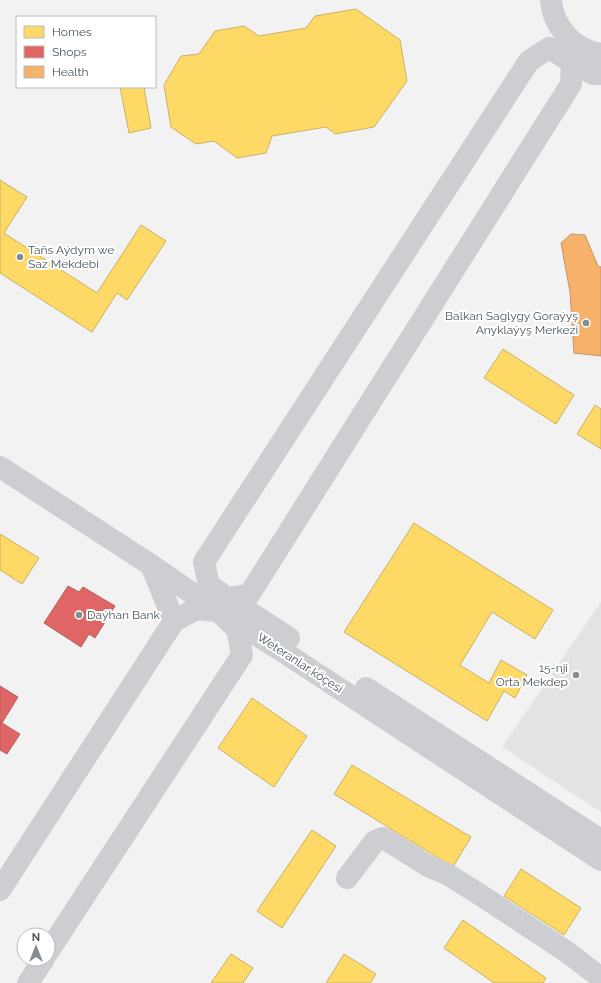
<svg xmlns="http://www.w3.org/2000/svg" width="601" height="983" font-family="Raleway,sans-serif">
<rect width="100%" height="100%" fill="#f3f2f2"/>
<!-- education -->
<path fill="#e4e3e4" d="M601,602V812L502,747Z"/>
<!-- homes -->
<path fill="#ffd966" stroke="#c8b264" d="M356,9L400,40L407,81L374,127L335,134L326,127L272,136L266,153L237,158L214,141L196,144L171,127L164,85L181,56L199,54L215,31L244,26L259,36L306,28L315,16Z
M120,87H144L151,128L129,133Z
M0,180L27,197L4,233L97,293L141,225L166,241L127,300L117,293L92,332L0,273Z
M503,349L574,395L556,424L484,378Z
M595,405L601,409V449L577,434Z
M414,523L553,610L535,639L492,612L460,665L489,683L501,660L527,675L515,698L504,691L487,721L344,632Z
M0,534L39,558L22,584L0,570Z
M252,698L307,736L274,787L218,748Z
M352,765L471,837L453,867L334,794Z
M312,830L336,846L282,928L257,911Z
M521,869L581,908L564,935L504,896Z
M463,920L546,978L543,983H494L444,948Z
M231,954L253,968L243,983H211Z
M344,954L376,974L370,983H326Z"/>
<!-- shops -->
<path fill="#e06666" stroke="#b26164" d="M68,586L79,592L83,587L115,606L95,638L89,634L81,647L44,623Z
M0,686L18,697L2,723L20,734L7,754L0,750Z"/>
<!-- health -->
<path fill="#f6b26b" stroke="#c29668" d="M571,234L585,235L598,266L601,267V356L574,353L570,292L561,243Z"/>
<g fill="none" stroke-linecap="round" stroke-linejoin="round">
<!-- minor -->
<path stroke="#ccced1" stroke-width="22" d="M551,0C553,27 574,50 601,54
M549,48L572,62L571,84L249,595L228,598L209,585L204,562L529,61Z
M572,62L593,74H601
M0,467L151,565L218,611L282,651L601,860
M151,565L174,621
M228,598L289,638
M366,688L601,840
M347,878L375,841L382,838L385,839L428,866L447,874L482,896L567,952L601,978
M0,890L174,621L196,609L218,611L237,629L242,655L48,952
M28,983L44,959"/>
</g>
<!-- markers -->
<g fill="#848d93" stroke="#fff" stroke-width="1.5">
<circle cx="20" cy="257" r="4"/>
<circle cx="586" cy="323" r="4"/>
<circle cx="79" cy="615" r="4"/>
<circle cx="576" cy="675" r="4"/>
</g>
<g text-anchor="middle" stroke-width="4" stroke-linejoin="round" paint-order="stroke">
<!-- poi labels -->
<g font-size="12" fill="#485660" stroke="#fff" text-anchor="start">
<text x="28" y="254">Tañs Aýdym we<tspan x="28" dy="14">Saz Mekdebi</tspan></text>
<text x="578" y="320" text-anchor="end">Balkan Saglygy Goraýyş<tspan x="578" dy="14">Anyklaýyş Merkezi</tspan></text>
<text x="87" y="619">Daýhan Bank</text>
<text x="568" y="672" text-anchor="end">15-nji<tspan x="568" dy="14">Orta Mekdep</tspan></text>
</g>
<!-- street labels -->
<g font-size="12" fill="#485660" stroke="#fff">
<text transform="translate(300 663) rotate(33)" y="4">Weteranlar köçesi</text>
</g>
</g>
<!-- legend -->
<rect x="16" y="16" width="140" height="72" fill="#ffffff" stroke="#b6bbbf"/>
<rect x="24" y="26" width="20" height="12" fill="#ffd966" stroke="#b6bbbf"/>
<text x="52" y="36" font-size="12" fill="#485660">Homes</text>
<rect x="24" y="46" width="20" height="12" fill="#e06666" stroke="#b6bbbf"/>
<text x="52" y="56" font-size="12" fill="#485660">Shops</text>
<rect x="24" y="66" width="20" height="12" fill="#f6b26b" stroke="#b6bbbf"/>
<text x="52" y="76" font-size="12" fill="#485660">Health</text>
<!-- north arrow -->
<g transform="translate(36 947)"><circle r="19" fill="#ffffff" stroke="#b6bbbf"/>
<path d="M0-3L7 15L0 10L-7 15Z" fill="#848d93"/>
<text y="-6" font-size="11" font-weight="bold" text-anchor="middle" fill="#485660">N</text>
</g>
</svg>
